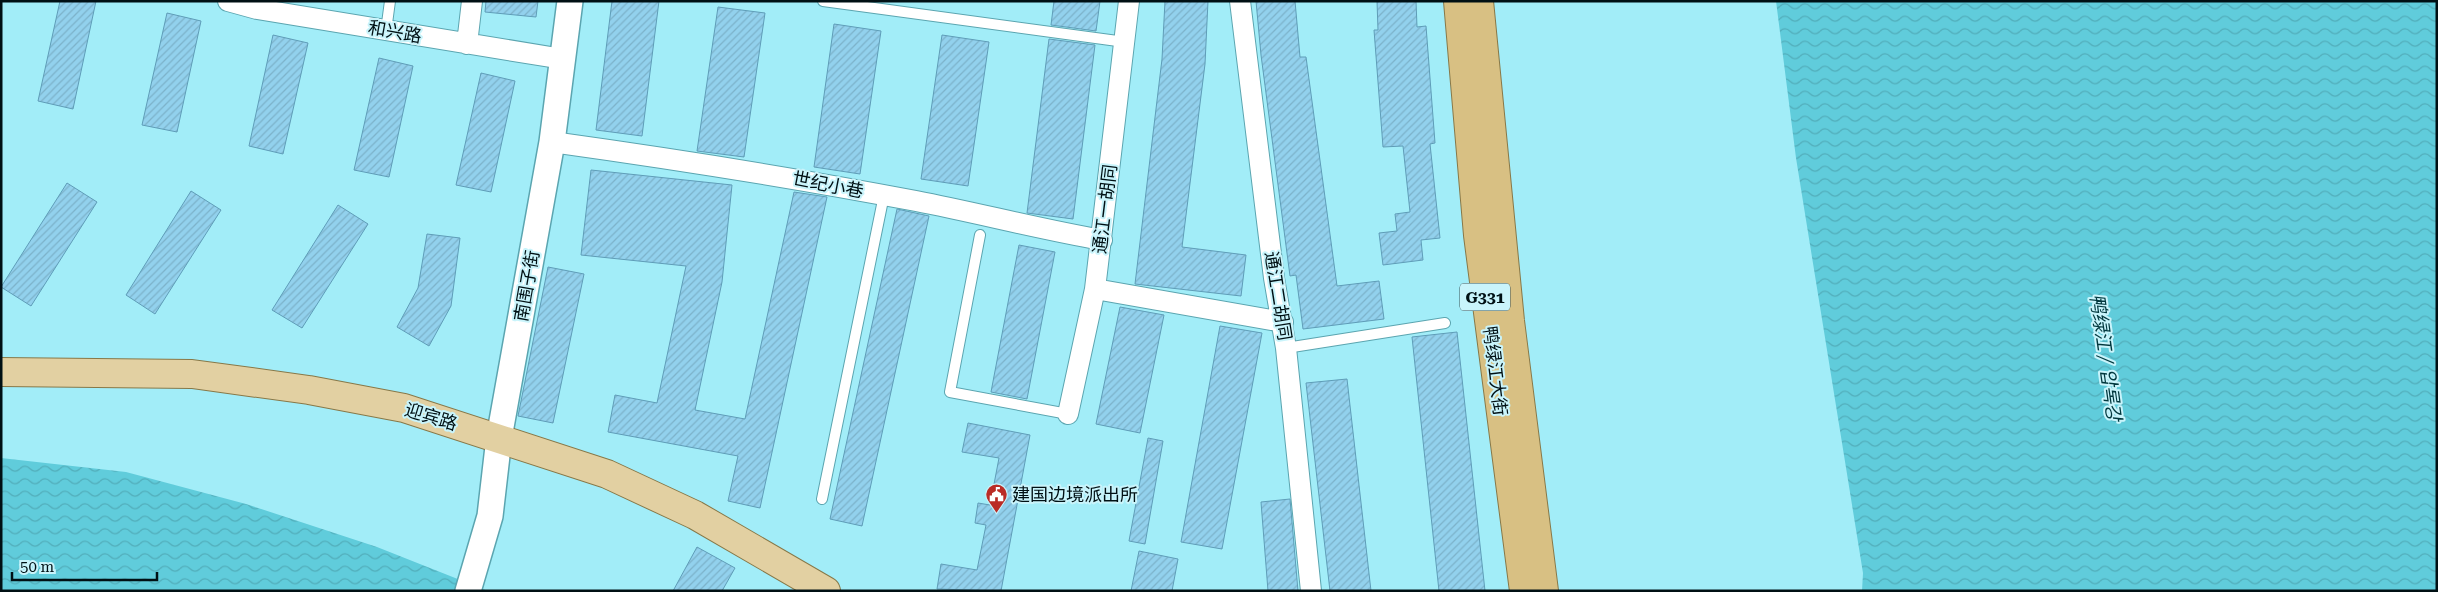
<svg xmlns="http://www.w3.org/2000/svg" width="2438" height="592" font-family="'Roboto Serif','Noto Sans SC','Noto Sans KR',serif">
<defs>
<pattern id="water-waves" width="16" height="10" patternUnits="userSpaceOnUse" patternTransform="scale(1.25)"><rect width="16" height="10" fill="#60ccdb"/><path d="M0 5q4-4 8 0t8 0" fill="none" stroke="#52aebb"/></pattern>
<pattern id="building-hatch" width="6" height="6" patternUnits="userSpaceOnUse" patternTransform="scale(1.25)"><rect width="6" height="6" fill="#92d1ed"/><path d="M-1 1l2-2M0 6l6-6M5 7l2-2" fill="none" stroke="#7cb2ca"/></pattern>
</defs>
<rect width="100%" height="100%" fill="#a2edf8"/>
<!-- water -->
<path fill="url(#water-waves)" d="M1776,1H2437V591H1862L1863,573L1796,158Z
M1,458L126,472L246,504L377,547L488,591H1Z"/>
<!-- building -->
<path fill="url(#building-hatch)" stroke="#5f9db8" d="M60,1H96L73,109L38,101Z
M486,1H538L536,17L485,12Z
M612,1H659L642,136L596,130Z
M1054,1H1100L1096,31L1051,25Z
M1165,1H1208L1205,64L1182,247L1246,255L1241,296L1135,284L1162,59Z
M1256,1H1295L1300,57H1306L1337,286L1379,281L1384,319L1303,329L1296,275L1290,276L1261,55Z
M1377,1H1416L1417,27L1426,26L1435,143L1430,144L1440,238L1421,240L1423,260L1383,265L1379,233L1397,231L1395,214L1410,212L1403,146L1383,147L1374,30H1378Z
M718,7L765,13L744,157L697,151Z
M167,13L201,21L177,132L142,125Z
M834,24L881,31L860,174L814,167Z
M273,35L308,43L283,154L249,146Z
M942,35L989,42L968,186L921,179Z
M1049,39L1095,45L1073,219L1027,213Z
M379,58L413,66L389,177L354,170Z
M481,73L515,81L491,192L456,185Z
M591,170L732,185L722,282L695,410L745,419L794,192L827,197L760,508L728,501L738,456L608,432L615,395L657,403L686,266L581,255Z
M67,183L97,202L31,306L1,287Z
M191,191L221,210L155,314L126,295Z
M338,205L368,224L302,328L272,310Z
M897,209L929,216L862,526L830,519Z
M427,234L460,238L451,306L429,346L397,327L418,288Z
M1019,245L1055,252L1027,399L991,392Z
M548,267L584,274L553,423L518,416Z
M1120,307L1164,315L1140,433L1096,424Z
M1220,326L1262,333L1222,549L1181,542Z
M1457,332L1485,591H1439L1412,337Z
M1347,379L1371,591H1330L1306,383Z
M968,423L1030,435L1001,591L937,589L941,564L977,570L986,525L975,523L978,503L990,505L999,458L962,452Z
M1148,438L1163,441L1145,544L1129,541Z
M1290,499L1298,591H1268L1261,502Z
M697,547L735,568L722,591H673Z
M1139,551L1178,559L1172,591H1131Z"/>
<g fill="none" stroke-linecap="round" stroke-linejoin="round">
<defs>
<path id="service" d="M823,1L1125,42
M386,31L390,1
M980,235L950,392L1068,414
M1286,348L1445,323
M822,499L884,195"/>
<path id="minor" d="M228,1L257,9L563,59
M1240,1L1274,278L1286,348L1311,591
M467,44L472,1
M552,142C674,159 795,178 916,201C978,213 1039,229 1102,240
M1095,289L1283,322
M1068,414L1095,289L1129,1"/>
<path id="tertiary" d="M468,591L490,516L499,438L552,142L570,1"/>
<path id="primary" d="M1,372L192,374L309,390L404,408L607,474L695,515L826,591"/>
<path id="trunk" d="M1458,1L1478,235L1524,591
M1479,1L1510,321L1544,591"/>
</defs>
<!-- service casing -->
<use href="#service" stroke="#5ba5b0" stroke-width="12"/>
<!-- minor casing -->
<use href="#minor" stroke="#5ba5b0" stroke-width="22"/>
<!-- tertiary casing -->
<use href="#tertiary" stroke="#5ba5b0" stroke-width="28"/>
<!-- primary casing -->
<use href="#primary" stroke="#877848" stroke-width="30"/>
<!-- trunk casing -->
<use href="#trunk" stroke="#877848" stroke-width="30"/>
<!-- service -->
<use href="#service" stroke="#fff" stroke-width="10"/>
<!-- minor -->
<use href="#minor" stroke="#fff" stroke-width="20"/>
<!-- tertiary -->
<use href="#tertiary" stroke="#fff" stroke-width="25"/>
<!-- primary -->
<use href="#primary" stroke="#e2d0a2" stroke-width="28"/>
<!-- trunk -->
<use href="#trunk" stroke="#d8c083" stroke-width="28"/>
</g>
<!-- icons -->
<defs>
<symbol id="civic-pin" viewBox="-11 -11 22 30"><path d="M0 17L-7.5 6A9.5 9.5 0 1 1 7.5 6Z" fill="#ba2c26" stroke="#c9f4fb"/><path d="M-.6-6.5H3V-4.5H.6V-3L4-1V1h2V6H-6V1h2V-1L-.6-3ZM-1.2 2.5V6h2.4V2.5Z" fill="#fff"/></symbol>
</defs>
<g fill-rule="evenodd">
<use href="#civic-pin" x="984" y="482" width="25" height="34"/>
</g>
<g text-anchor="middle" stroke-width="4" stroke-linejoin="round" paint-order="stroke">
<!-- shield labels -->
<rect fill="#c9f4fb" stroke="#3c5459" stroke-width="1" x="1460" y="283.5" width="50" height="27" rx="4"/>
<g font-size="16" font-weight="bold" fill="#001014">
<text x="1485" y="303">G331</text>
</g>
<!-- street labels -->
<g font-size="18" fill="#001014" stroke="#c9f4fb">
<text transform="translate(395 32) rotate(10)" y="6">和兴路</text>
<text transform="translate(828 185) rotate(11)" y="6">世纪小巷</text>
<text transform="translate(1105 209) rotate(-83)" y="6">通江一胡同</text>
<text transform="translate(527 286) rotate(-80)" y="6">南围子街</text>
<text transform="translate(1278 296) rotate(81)" y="6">通江二胡同</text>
<text transform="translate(1495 371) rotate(83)" y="6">鸭绿江大街</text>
<text transform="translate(431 417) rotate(17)" y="6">迎宾路</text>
</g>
<!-- poi labels -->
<g font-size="18" fill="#001014" stroke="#c9f4fb" text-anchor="start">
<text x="1012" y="501">建国边境派出所</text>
</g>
<!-- water labels -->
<g font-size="19" font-style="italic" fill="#02383e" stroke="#c9f4fb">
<text transform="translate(2106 357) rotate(82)" y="7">鸭绿江 / 압록강</text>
</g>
</g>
<!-- border -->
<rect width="2438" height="592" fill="none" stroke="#001014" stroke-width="5"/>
<!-- scale -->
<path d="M12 572v8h145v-8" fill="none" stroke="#001014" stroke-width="2.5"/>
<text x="20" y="572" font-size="15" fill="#001014" stroke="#c9f4fb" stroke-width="4" paint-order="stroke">50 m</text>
</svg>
